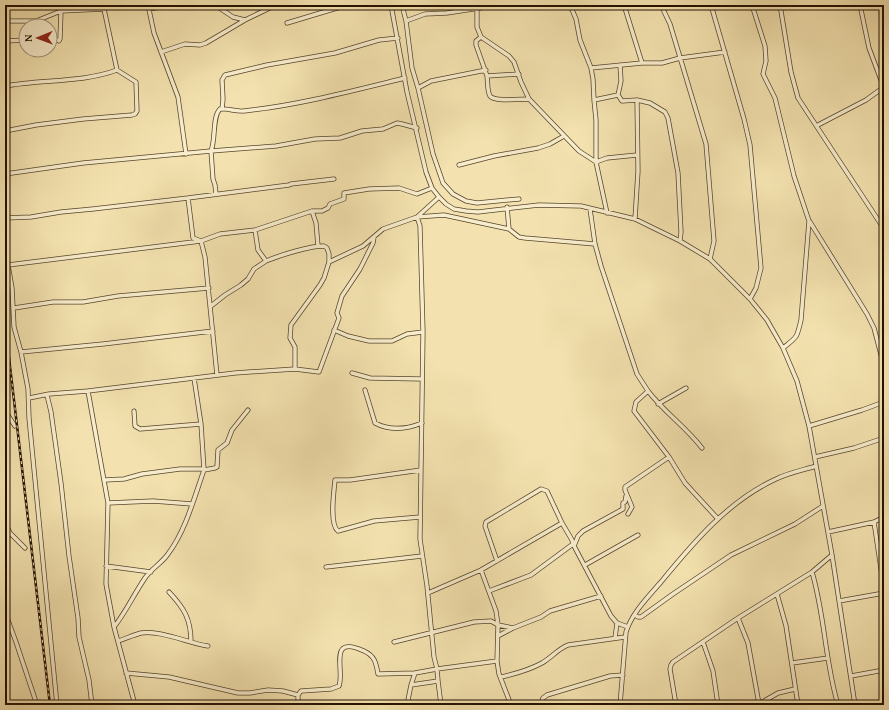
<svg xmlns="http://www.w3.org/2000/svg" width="889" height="710" font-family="'Gentium Book Plus',serif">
<rect width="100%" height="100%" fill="#f3e2af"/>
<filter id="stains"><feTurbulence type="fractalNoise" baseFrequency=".005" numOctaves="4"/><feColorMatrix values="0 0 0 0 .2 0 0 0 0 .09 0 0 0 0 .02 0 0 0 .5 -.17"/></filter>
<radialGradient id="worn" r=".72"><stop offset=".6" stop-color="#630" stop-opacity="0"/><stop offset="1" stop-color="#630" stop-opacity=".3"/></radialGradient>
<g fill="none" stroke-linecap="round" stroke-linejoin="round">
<defs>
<path id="street" d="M148,5L154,33L178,97L186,154
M215,5L233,17L245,20
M391,5L407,92L426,172L432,188L439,197L446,204L454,209L466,211L478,212L539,205L581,206L635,219L680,241L710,259L750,299L767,320L783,348L797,381L809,426L832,555L855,705
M402,5L406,21L412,68L418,88L433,154L443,183L453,194L466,201L477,203L519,199
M477,5V27L481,37L509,56L514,62L521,82L529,99L579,151L596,162L607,158L637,155
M570,5L576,19L580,40L591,68L593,79L594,100L596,120V162L607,213
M624,5L642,63
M661,5L670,24L706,144L714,241L710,259
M711,5L744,119L750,145L761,268L756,288L750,299
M752,5L765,46L766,61L763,74L775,98L794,176L809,221L801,320C797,338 797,337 783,348
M780,5L791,72L798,98L884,229
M860,5L869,48L884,88
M149,9L171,5
M5,21H36L61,11V5
M406,21L425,14L447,13L499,5
M287,23L347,5
M481,37L476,41V45L487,76L519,74
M5,41L26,40
M161,52L185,44L200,45L206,43L245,20L276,5
M591,68L642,63H662L680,58L725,52
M487,76C488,82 487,91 490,96C494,102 521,99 529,99
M5,86C41,79 82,83 117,70
M418,88L431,81L486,70
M618,95L621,81L620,65
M594,100L618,95L622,101L637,100L650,103L665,112L668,118L678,173L681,232L680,241
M222,109L223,99L222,80L225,75L267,65L335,53L379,40L398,38
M818,125L866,100L884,87
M5,131L36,125L83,119L132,115L135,114L137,111L136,82L117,70L104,9L61,11L60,39L59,41L55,39H50
M459,165L494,156L538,148L550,144L564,136
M5,174L83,163L211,151C216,139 212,117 220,109C228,108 236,112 244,111C299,105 352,91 405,78
M216,194L215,185L213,179L211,151L276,146L315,139L340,138L362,131L383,129L397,123L402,124L417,128
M188,198L289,185L291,184L334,179
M507,207L509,229
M590,209L595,244L601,266L637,374L648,391L636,402L634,411L669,457
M312,211L316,223L318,246
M417,217L420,226L423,332L420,539L427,586L434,657L437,669L497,661L499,674L511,705
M417,217L439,197
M5,218L31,217L61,212L93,209L188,198L193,238L201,241L205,257L217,375
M635,219L638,171L637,100
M810,222L867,314L874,328L884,366
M5,253L8,265L201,241L220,234L255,230L312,211H322L328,208L330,204L344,199V193L369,189L399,188L417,194L432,188
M266,261C281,255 309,246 324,246L327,248L329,254V262L324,278L320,285L291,325L290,338L295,347V369
M329,262L363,246L383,229L417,217L444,215L509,229L519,237L525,238L595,244
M8,265L12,288L14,327L21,352L28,389L29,418L57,705
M211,306L225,295L241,285L248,279L254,269L266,261L258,250L255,230
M14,308L53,302H83L118,296L209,288
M334,330L348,336L369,341H392L407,334L423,332
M21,352L103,344L213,331
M352,373L370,378L422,379
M194,378L201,424L204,470
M365,390L375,423C390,431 407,429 422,423
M648,391C664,412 686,427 702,448
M47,395L51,412L61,483L69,556L78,618L79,637L89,680L92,705
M29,398L49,394L88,391
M658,404L686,388
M5,411L15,426
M134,411L135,426L140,429L201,424
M809,426L862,410L884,402
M815,457L854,448L884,438
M105,480L124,479L142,474L180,469H204
M108,503L153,501L192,504
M628,514L632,507L625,490V487L669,457L685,483L718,519
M420,517L374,521L338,531C329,524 334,491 335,480H350L421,470
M5,522L10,533L25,548
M874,522L884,517
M828,532L874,522L884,589
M574,546L578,536L583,531L623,509V503L625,502L626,496
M497,561L485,526L486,522L541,489L547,491L562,523L572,540L573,544L611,616L617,623L628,627
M585,565L638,535
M106,566L151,572
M326,567L422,556
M481,570L496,611L498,625L497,661
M812,572C825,616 825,662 838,705
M489,591L531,575L573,544
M169,592C184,608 191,619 191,642
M428,593L481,570L562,523
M777,594L786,626L798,705
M839,601L884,593
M5,612L16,642L37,705
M635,615L638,617H641L673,594L731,555L795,524L823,506
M738,618L748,643L759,704L757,705
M114,627C126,612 134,594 145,578C151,569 162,563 168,554C186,530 194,498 204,470L215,468L217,467L218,450L227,443L232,430L248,410
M498,636L513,628L541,617L550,611L601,596
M615,638L617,623
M118,641C125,639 133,635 141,633C161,630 188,643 208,646
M394,642L474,622L491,621L498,625L513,628
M703,642L713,671L718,705
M792,663L828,658
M126,673L169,677L238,693H250L268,690L283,691L298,695
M851,676L884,670
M501,677C515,674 529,670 542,663C552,657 558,649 568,645L625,637
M438,681L441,705
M759,704L778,693L795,689
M135,705L114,627L106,584L108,503L88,391L235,373L295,369L319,372L339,318L337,313L342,296L360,269L373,243L374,237
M298,705V695L301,691L331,689L339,686C345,670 327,634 364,651C375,656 376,663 378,674L415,673
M407,705L411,685L438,681L437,669L415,673L411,685
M488,705L510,702
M540,705L543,698L547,695L610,676L623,675
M620,705L626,632C632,613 648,597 661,582C693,543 728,501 776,479C788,473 803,470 816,466
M676,705L670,669L671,665L673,662L738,618L812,572L832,555"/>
</defs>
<!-- street casing -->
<use href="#street" stroke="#57452c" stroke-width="5"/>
<!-- street -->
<use href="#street" stroke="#f7eccb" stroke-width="3.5"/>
<defs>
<path id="rail" d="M5,324L50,705"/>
</defs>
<!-- rail casing -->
<use href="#rail" stroke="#231100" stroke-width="2.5"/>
<!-- rail -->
<use href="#rail" stroke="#f7eccb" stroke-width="1" stroke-dasharray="3" stroke-linecap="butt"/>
</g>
<!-- margin -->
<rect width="889" height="710" fill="none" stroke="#f3e2af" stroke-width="20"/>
<rect x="6" y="6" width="877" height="698" fill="none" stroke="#231100" stroke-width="2"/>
<rect x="10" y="10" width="869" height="690" fill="none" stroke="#231100"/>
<!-- north arrow -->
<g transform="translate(38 38) rotate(269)"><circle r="19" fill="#f7eccb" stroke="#a2947a"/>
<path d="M0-3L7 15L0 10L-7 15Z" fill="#8f2418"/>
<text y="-6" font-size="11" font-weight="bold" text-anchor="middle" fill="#231100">N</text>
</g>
<rect width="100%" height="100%" filter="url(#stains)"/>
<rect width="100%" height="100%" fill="url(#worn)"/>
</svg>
